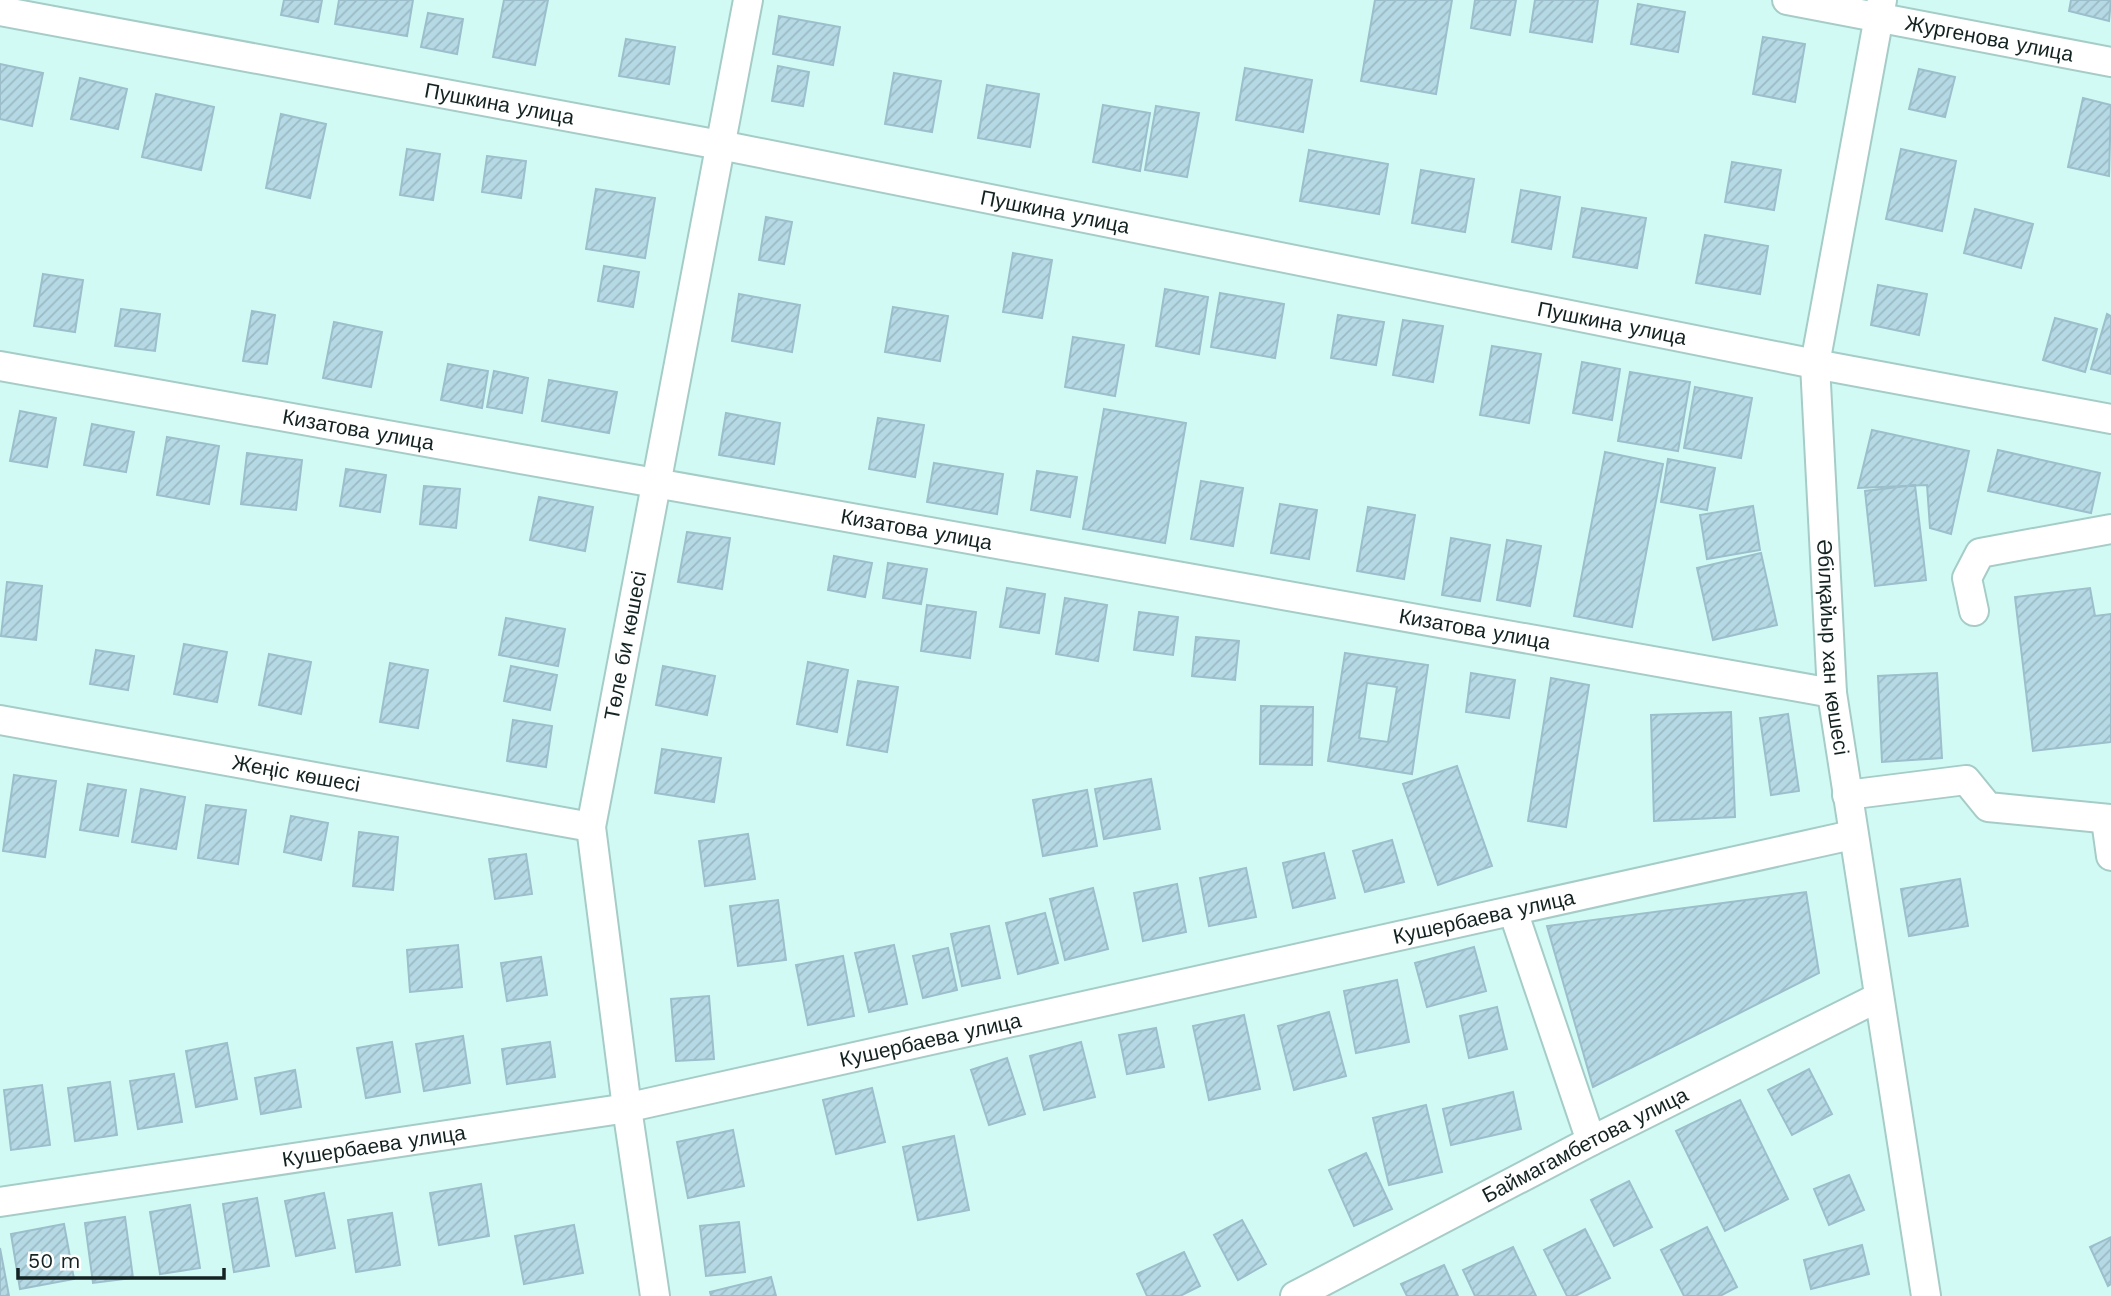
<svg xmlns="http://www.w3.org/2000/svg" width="2111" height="1296" font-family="'Work Sans',sans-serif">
<defs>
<pattern id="building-hatch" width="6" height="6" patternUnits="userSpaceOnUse" patternTransform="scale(1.75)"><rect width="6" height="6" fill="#b5d9e5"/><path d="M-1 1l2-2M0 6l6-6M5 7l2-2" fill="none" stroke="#9bbac4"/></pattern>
</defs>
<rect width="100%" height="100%" fill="#d2faf5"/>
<!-- building -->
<path fill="url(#building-hatch)" stroke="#9cbfcb" stroke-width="2" fill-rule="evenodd" d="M284,0H322L318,22L281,15Z
M339,0H413L407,36L335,24Z
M504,0H548L535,65L493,57Z
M1375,0H1452L1436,94L1361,81Z
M1475,0H1516L1510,35L1471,28Z
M1535,0H1598L1592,42L1530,32Z
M2071,0H2111L2109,21L2069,11Z
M1638,4L1685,12L1678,52L1631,44Z
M428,13L463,19L457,54L421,47Z
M779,16L840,27L833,65L773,54Z
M1763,37L1805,44L1795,102L1753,94Z
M626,39L675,47L669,84L619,76Z
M0,64L43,73L32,126L0,119Z
M778,66L809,72L803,106L772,101Z
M1245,68L1312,80L1303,132L1236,120Z
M1919,69L1955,77L1945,117L1909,109Z
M894,73L941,81L932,132L885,124Z
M80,78L127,89L118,129L71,119Z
M987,85L1039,94L1030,147L978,138Z
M156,94L214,107L201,170L142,157Z
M2083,98L2111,105L2109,176L2068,167Z
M1103,105L1150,113L1140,171L1093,162Z
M1156,106L1199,113L1187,177L1145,170Z
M281,114L326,124L310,198L266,188Z
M407,149L440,154L433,200L400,195Z
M1901,149L1956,161L1942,231L1886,219Z
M1309,150L1388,164L1379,214L1300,201Z
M487,156L526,161L521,198L482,192Z
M1732,162L1781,170L1774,210L1725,202Z
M1421,170L1474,179L1465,232L1412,223Z
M596,189L655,198L645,258L586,249Z
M1521,190L1560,197L1551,249L1512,242Z
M1582,208L1646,218L1637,268L1573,257Z
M1975,209L2033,224L2021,268L1964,253Z
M766,217L792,222L784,264L759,260Z
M1705,235L1768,246L1760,294L1696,283Z
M1013,253L1052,260L1042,318L1003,312Z
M604,266L639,272L633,307L598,301Z
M43,274L83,280L75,332L34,326Z
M1878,285L1927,294L1919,335L1871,325Z
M1165,289L1208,297L1199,354L1156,346Z
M1220,293L1284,304L1275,358L1211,347Z
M739,294L800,305L792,352L732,341Z
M893,307L948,316L940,361L885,352Z
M121,309L160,314L155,351L115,346Z
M252,311L275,315L267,364L243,361Z
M2107,314L2111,316V374L2091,369Z
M1338,315L1384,322L1376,365L1331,358Z
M2055,318L2097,329L2085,372L2043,360Z
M1403,320L1443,326L1433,382L1393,375Z
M334,322L382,332L371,387L323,378Z
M1073,337L1124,345L1115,396L1065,387Z
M1492,346L1541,354L1529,423L1480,415Z
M1582,362L1620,369L1612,420L1573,413Z
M448,364L488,371L482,408L441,400Z
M494,371L528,378L522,413L487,407Z
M1630,372L1690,382L1678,451L1618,441Z
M549,380L617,392L609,433L542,421Z
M1695,387L1752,398L1741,458L1684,448Z
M1104,409L1186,423L1165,543L1083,529Z
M20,411L56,418L47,467L10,461Z
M726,413L780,423L774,464L719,455Z
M878,418L924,425L915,477L869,469Z
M92,424L134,432L126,472L84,465Z
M1872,430L1969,451L1951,534L1930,528L1927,485L1858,488Z
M167,437L219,446L209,504L157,495Z
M1998,450L2100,473L2091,513L1988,491Z
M1605,452L1663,464L1632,627L1574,616Z
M247,453L302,460L296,510L241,504Z
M1668,459L1715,468L1707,510L1661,502Z
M934,463L1003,474L997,514L927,502Z
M346,469L386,475L380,512L340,506Z
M1037,471L1077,477L1070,517L1031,510Z
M1201,481L1243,488L1233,546L1191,539Z
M1915,485L1926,580L1875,586L1865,491Z
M424,486L460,489L456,528L420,524Z
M539,497L593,507L585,551L530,540Z
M1280,504L1317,510L1309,559L1271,553Z
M1753,506L1760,550L1707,559L1700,515Z
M1368,507L1415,515L1404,579L1357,571Z
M687,532L730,538L722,589L678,582Z
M1451,538L1490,545L1480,601L1442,595Z
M1507,540L1541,546L1530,606L1497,600Z
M1761,553L1777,625L1713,640L1697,568Z
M834,556L872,563L865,597L828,590Z
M888,563L927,569L921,604L883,598Z
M7,582L42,586L36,640L1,636Z
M1007,588L1045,594L1039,633L1000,627Z
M2090,588L2095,616L2111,614V742L2033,751L2015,597Z
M1065,598L1107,605L1098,661L1056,654Z
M927,605L976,612L970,658L921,651Z
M1139,612L1178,617L1173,655L1134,650Z
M506,618L565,629L558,666L499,655Z
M1196,637L1239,641L1235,680L1192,676Z
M184,644L227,652L217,702L174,694Z
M96,650L134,656L128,690L90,684Z
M1345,653L1428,665L1412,774L1328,761ZM1367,683L1397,687L1388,742L1359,738Z
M269,654L311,662L301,714L259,705Z
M808,662L848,670L837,732L797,724Z
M390,663L428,670L418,728L380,722Z
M511,666L557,675L550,710L504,701Z
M663,666L715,676L707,715L656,705Z
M1471,673L1515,680L1509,718L1466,712Z
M1937,673L1942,758L1882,762L1878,676Z
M1551,678L1589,685L1566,827L1528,821Z
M858,681L898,687L887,752L847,745Z
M1261,706L1313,707L1312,765L1260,764Z
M1731,712L1735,817L1654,821L1651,715Z
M1788,714L1799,791L1771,795L1760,718Z
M513,720L552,726L546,767L507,761Z
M662,749L721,758L714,802L655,793Z
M1457,766L1492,866L1438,885L1403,784Z
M14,775L56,781L45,857L3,851Z
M1151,779L1160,829L1104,839L1095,789Z
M88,784L126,790L118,836L80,830Z
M141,789L185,797L176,849L132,842Z
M1087,790L1097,846L1043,856L1033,800Z
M206,805L246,810L238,864L198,858Z
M291,816L328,823L321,860L284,852Z
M359,832L398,837L393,890L353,886Z
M748,834L755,879L705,886L699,841Z
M1392,840L1404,882L1365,892L1353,851Z
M1324,853L1335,898L1293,908L1283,863Z
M526,854L532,894L495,899L489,859Z
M1246,868L1256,917L1209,926L1200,878Z
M1960,879L1968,926L1909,936L1901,889Z
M1177,884L1186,932L1143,941L1134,893Z
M1093,888L1108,949L1065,960L1050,899Z
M1806,892L1819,973L1593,1087L1547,926Z
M778,900L786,960L738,966L730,906Z
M1045,913L1058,963L1018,974L1006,923Z
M989,926L1000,978L962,986L951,934Z
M458,945L462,987L410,992L407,950Z
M894,945L907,1004L869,1012L855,953Z
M1474,947L1486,991L1427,1007L1415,963Z
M948,948L957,990L923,998L913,956Z
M843,956L854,1016L808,1025L796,965Z
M541,957L547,995L507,1001L501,963Z
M1397,980L1409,1042L1356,1053L1344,991Z
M709,996L714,1059L676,1061L671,999Z
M1497,1007L1507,1049L1469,1058L1460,1016Z
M1329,1012L1346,1076L1294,1090L1278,1026Z
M1244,1015L1260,1089L1209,1100L1193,1026Z
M1156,1028L1164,1067L1127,1074L1119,1035Z
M463,1036L470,1083L424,1091L416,1044Z
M392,1042L400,1092L366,1098L357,1048Z
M550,1042L555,1077L507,1084L502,1049Z
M1081,1042L1095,1097L1044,1110L1030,1056Z
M227,1043L237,1099L196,1107L186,1051Z
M1007,1058L1025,1114L989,1125L971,1070Z
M1809,1069L1832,1114L1792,1135L1768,1090Z
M295,1070L301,1107L261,1114L255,1078Z
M174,1074L182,1122L138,1129L130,1081Z
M110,1082L117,1135L75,1141L68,1088Z
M42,1085L50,1145L11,1150L4,1090Z
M872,1088L885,1142L836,1154L823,1100Z
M1513,1092L1521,1129L1451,1145L1443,1109Z
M1740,1100L1788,1199L1725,1231L1676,1131Z
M1426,1105L1442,1172L1389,1185L1373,1118Z
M733,1130L744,1186L688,1198L677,1142Z
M954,1136L969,1210L918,1220L903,1147Z
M1366,1153L1392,1209L1354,1226L1329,1170Z
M1849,1175L1864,1210L1829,1225L1814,1189Z
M1629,1181L1652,1227L1614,1246L1591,1200Z
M481,1184L489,1236L439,1245L430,1193Z
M324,1193L335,1248L296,1256L285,1201Z
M257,1198L269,1266L234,1272L223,1204Z
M190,1205L200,1268L160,1274L150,1212Z
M392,1213L400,1265L356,1272L348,1220Z
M125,1217L133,1278L93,1283L85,1223Z
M1242,1220L1266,1264L1238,1280L1214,1235Z
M739,1222L745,1272L706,1276L700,1226Z
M64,1224L74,1279L20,1289L11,1234Z
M574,1225L583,1273L524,1284L515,1236Z
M1707,1227L1737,1287L1720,1296H1684L1661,1250Z
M1585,1229L1610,1278L1575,1296H1567L1544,1250Z
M2111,1237V1284L2108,1286L2090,1247Z
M1862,1245L1869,1274L1811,1289L1804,1260Z
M1513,1247L1536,1296H1475L1463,1270Z
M0,1248L9,1296H0Z
M1184,1252L1200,1286L1180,1296H1147L1137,1274Z
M1444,1265L1458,1296H1407L1401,1284Z
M771,1277L776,1296H711L710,1292Z"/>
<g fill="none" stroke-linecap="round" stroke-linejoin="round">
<defs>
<g id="minor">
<path id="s1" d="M1787,0L2111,62"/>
<path id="s2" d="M1882,0L1815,364L1832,693L1926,1296"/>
<path id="s3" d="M0,11L720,145L1815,364L2111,419"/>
<path id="s4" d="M0,366L1832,693"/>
<path d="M1974,611L1967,578L1980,553L2111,529"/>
<path id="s5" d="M0,720L591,827"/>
<path d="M1847,795L1966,780L1988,807L2111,819"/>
<path d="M2106,820L2111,856"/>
<path d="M1513,911L1591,1141"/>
<path id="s6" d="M0,1202L621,1109L1852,835"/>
<path id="s7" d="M655,1296L627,1108L591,827L748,0"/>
<path id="s8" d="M1295,1296L1591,1141L1877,998"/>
</g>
</defs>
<!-- minor casing -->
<use href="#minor" stroke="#a6ccc8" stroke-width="32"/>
<!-- minor -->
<use href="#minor" stroke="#fff" stroke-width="28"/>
</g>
<g text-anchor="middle" stroke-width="5" stroke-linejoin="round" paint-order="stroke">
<!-- street labels -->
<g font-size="21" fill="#142322" stroke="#fff">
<text dy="7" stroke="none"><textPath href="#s1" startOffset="206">Жургенова улица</textPath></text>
<text dy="7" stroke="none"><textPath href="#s3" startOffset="508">Пушкина улица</textPath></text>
<text dy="7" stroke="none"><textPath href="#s3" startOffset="1074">Пушкина улица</textPath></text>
<text dy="7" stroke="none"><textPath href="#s3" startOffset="1642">Пушкина улица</textPath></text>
<text dy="7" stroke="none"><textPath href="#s4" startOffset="364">Кизатова улица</textPath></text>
<text dy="7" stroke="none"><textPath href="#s4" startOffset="931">Кизатова улица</textPath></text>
<text dy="7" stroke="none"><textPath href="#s4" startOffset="1498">Кизатова улица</textPath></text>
<text dy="7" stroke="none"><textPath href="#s7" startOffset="658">Төле би көшесі</textPath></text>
<text dy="7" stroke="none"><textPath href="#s2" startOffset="654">Әбілқайыр хан көшесі</textPath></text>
<text dy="7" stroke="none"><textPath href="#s5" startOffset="301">Жеңіс көшесі</textPath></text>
<text dy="7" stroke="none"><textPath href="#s6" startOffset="1512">Кушербаева улица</textPath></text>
<text dy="7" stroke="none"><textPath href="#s6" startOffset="945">Кушербаева улица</textPath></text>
<text dy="7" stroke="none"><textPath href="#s8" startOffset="327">Баймагамбетова улица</textPath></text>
<text dy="7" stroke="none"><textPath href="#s6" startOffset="378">Кушербаева улица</textPath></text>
</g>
</g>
<!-- scale -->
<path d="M18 1268v10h206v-10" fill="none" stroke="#142322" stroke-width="3.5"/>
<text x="28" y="1268" font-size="21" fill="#142322" stroke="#ffffff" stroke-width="5" paint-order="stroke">50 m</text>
</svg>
